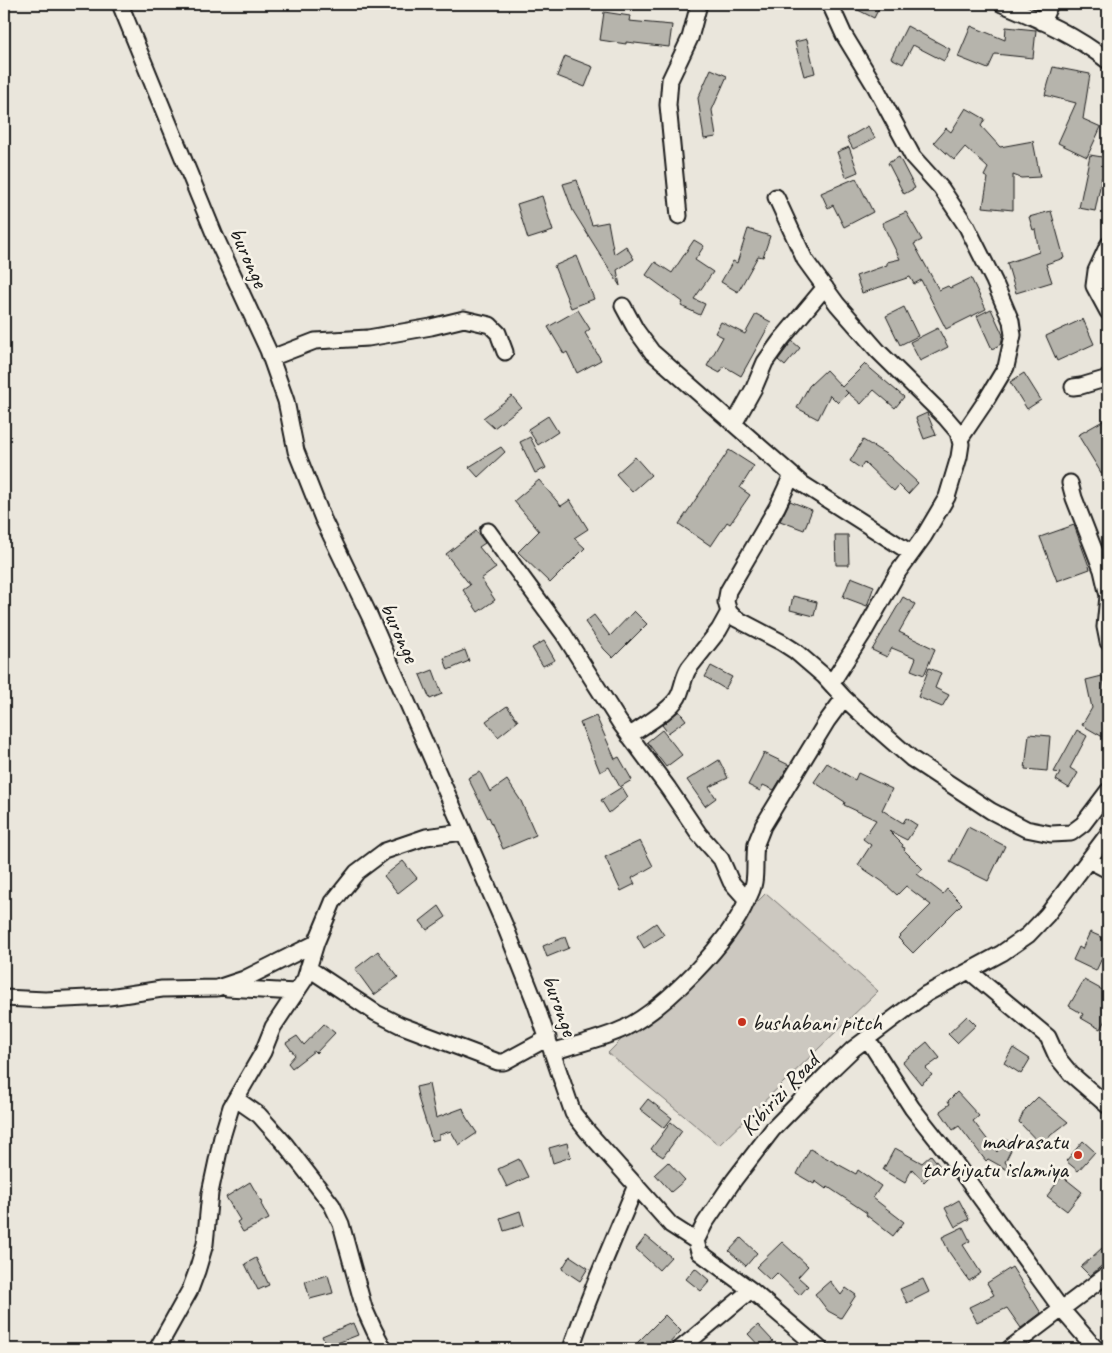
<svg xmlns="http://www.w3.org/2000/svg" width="1112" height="1353" font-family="Caveat,sans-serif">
<rect width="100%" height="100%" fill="#eae6dc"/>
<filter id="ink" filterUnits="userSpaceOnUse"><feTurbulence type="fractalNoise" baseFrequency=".02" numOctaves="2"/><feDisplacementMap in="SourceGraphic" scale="10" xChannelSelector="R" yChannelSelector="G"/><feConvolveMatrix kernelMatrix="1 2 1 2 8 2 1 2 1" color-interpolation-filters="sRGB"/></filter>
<g filter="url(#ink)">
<!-- green -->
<path fill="#ccc8c0" stroke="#74726e" d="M766,893L878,991L719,1145L608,1053Z"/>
<!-- building -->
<path fill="#b6b4ac" stroke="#1c1c1c" d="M846,4H881L874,18Z
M604,12L630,16L629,21L672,25L669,47L626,42V44L600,40Z
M907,26L950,49L944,61L913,45L903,64L891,58Z
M971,26L1005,40L1006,27L1036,30L1033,58L995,54L988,69L958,57Z
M807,39L815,73L804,76L795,42Z
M565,56L593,67L585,87L557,76Z
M1053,67L1090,74L1083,119L1101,127L1087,157L1058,143L1076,103L1045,95Z
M711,69L727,76L712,110L716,137L704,139L698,98Z
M966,108L985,119L981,126L1000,147L1033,141L1040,177L1021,178L1013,175V210L983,207L988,178L984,176L988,168L965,147L954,160L934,142L946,128L951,132Z
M868,126L875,138L853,149L847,138Z
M849,147L858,172L846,177L837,152Z
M1090,155L1108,158V178L1102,177L1095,211L1079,208Z
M899,157L915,188L904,194L888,163Z
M856,178L873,212L844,227L833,205L828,208L821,193Z
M577,180L592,225L608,222L614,254L626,246L634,259L617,270L620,286L573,211L563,184Z
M542,196L553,231L528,239L517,204Z
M1051,211L1064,258L1046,264L1052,282L1016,293L1007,263L1039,252L1035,229L1033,230L1029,217Z
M906,212L922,240L914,244L939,290L948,286L950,288L971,278L986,309L946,329L921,280L914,284L910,277L862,293L856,276L887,265V262L900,259L882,223Z
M748,229L770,236L763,257L758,256L738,292L721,282L733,261L737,263Z
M694,240L704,246L695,260L713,272L694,299L705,304L700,315L681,306L683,302L646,275L655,262L672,273Z
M577,256L594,299L571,308L554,266Z
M904,307L918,336L900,345L886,316Z
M991,309L1003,335L1001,344L992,349L977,316Z
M578,310L590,329L585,333L601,360L577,373L567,352L564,354L548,327Z
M756,314L771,322L741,376L724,366L720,373L707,366L723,337L715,333L721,322L745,334Z
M1083,319L1094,344L1057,361L1046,336Z
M938,328L948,347L920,361L910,342Z
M792,341L800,348L785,366L778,360Z
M865,364L904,397L895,408L874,390L861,404L845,390L848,393L838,403L830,395L818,419L797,408L809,386L826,370L842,387Z
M1024,373L1041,400L1027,409L1010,382Z
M512,396L521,407L494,428L483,418Z
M927,413L936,435L924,439L916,418Z
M548,416L558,432L538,445L528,429Z
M1108,418V484L1078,435Z
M530,437L546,468L535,473L520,442Z
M863,440L889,456L918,483L908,494L899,485L894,491L864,462L860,468L850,461Z
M501,447L505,452L478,477L469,467Z
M729,450L754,466L740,488L750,495L730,524L727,522L711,546L679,524Z
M635,457L651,475L632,492L616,474Z
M539,480L561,506L570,500L588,529L574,538L585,548L550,583L518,552L539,531L514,501Z
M790,501L812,510L804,530L780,521Z
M1074,525L1090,569L1057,581L1040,537Z
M476,531L485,543L479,547L496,568L481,579L495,600L478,612L463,590L470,585L446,554Z
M835,535H848L849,565H836Z
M851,577L874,586L867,606L843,597Z
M793,596L817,602L814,616L790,610Z
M903,597L915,604L899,632L935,649L924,675L911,670L916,658L892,648L887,657L872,650Z
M634,611L647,624L613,658L604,649L585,622L594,615L610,636Z
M544,641L555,660L543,666L532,648Z
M465,650L469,661L448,670L444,658Z
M711,666L732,677L725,689L705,677Z
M929,668L941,673L935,688L949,695L942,707L918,697Z
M433,670L442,694L430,699L420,675Z
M1102,676L1108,702V711L1104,719L1108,722V740L1082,725L1092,708L1086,680Z
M507,706L518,721L498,737L486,721Z
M679,711L686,720L668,733L662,725Z
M596,716L615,759L619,757L632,780L620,787L609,767L600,772L580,723Z
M662,730L682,755L666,767L647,742Z
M1077,730L1087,736L1070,768L1078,773L1069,788L1056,780L1060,773L1054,772Z
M1029,734L1050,736L1047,771L1025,769Z
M764,753L789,765L774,790L763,785L760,791L748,785Z
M719,760L728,778L709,787L716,798L705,806L687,780Z
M827,763L855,780L858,773L892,789L882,810L903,823L906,818L917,825L907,840L889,831L903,845L902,847L905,848L904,850L923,869L917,874L943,894L947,889L962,904L913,953L898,938L931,905L906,886L897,895L883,882L858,865L871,845L863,839L876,820L844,805L845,802L814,782Z
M480,772L490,792L507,780L521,801L536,835L503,849L489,817L488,818L468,778Z
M622,787L628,797L609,813L601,800Z
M968,827L1005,846L988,881L950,862Z
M640,841L653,866L632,878L635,884L621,891L605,857Z
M403,861L417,878L398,893L384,876Z
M439,906L446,917L427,930L420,921Z
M656,923L664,935L644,948L637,936Z
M1090,932L1108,940V945L1096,971L1073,960L1079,947L1082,949Z
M565,937L569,948L547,957L543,946Z
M378,951L398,977L374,995L355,969Z
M1084,980L1108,993V1015L1100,1029L1081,1018L1083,1014L1069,1006Z
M967,1016L976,1025L957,1043L948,1034Z
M324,1024L335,1033L316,1053L314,1051L292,1068L288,1063L295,1055L286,1043L297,1036L304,1045Z
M927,1042L940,1058L926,1068L932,1075L921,1084L903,1062Z
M1013,1048L1030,1059L1021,1074L1004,1063Z
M429,1084L436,1118L463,1108L466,1117L477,1133L459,1145L451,1131L439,1135V1139L432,1141L419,1101L416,1087Z
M957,1092L979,1116L973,1121L997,1152L1004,1139L1014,1144L1005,1162L1013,1173L988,1159L986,1161L959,1126L953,1130L940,1111L950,1104L948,1101Z
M1038,1097L1068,1122L1051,1135L1042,1146L1019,1122L1024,1111Z
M648,1099L672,1118L664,1128L640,1109Z
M671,1122L682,1131L663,1157L651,1149Z
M1083,1141L1095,1152L1078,1171L1066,1161Z
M567,1143L571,1157L553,1163L549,1148Z
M895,1148L922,1163L931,1155L940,1166L924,1182L912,1169L905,1183L883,1170Z
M810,1149L856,1174L858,1170L881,1186L873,1198L904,1222L893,1236L866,1215L867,1213L828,1187L826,1189L815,1181L814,1184L797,1174Z
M519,1159L528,1177L507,1187L498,1169Z
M668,1162L685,1180L671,1192L655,1174Z
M1062,1176L1082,1192L1067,1211L1047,1196Z
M250,1182L262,1203L261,1204L269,1219L243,1232L237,1222L240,1220L226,1197Z
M959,1200L969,1219L955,1227L945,1208Z
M520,1211L524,1225L504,1231L500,1218Z
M963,1227L970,1241L963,1245L981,1273L969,1281L949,1252L942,1237Z
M646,1236L671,1257L659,1270L636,1249Z
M741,1238L757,1253L746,1266L729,1251Z
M782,1242L808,1266L798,1277L808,1286L800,1295L777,1273L770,1280L756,1267Z
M1102,1248L1108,1255V1260L1090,1276L1081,1267Z
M570,1256L588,1268L580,1281L562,1269Z
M256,1258L269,1285L258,1290L245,1264Z
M1012,1267L1041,1313L1021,1328L1007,1308L977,1322L969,1307L994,1295L987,1283Z
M695,1268L710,1281L701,1291L686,1279Z
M328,1275L333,1293L310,1299L305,1281Z
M923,1279L929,1292L907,1303L900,1289Z
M830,1281L841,1295L846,1288L856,1295L841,1318L828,1311L815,1294Z
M665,1315L681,1331L664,1349H631Z
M353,1323L358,1335L327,1347L322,1336Z
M758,1325L773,1341L764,1349H762L748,1334Z"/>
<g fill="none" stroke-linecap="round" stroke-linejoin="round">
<defs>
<path id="minor" d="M120,4L215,236L268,350L286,401L296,451L323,519L370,617L505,926L535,1002L573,1113L588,1132L671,1225L696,1241
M830,4L844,35L875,86L913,157L941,188L967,227L994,281L1011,321L1013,335L1006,367L985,402L960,439
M1002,4C1039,19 1077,36 1108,61
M1042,22L1050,4
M776,197L805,260L837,304L878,351L946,418L958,432L961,444L959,457L947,497L924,536L898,572L864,632L831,684
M679,216L668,105L670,80L690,38L699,4
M1108,245L1096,271L1094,286L1108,312
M623,306L636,330L652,352L801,483L911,553
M271,358L315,341L368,338L431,327L464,319L490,325L498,333L505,352
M1073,387L1081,386L1108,378
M734,424L754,388L765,362L780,341L825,287
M792,475L777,507L728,591L726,602L729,612L735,618L781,642L795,651L824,676L844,698L871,723L912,759L991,811L1026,829L1051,834L1071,833L1083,824L1108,791
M1070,483L1074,498L1102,570L1108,596L1105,627L1108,642
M488,531L563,633L620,723L668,788L699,834L721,859L731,882L747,900
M629,736C643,726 670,711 678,697C683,688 683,677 689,668L719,630L729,612
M1089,860L1108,870
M308,968L376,1013L400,1025L498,1062H504L548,1038
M969,971L1048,1037L1057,1057L1071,1074L1108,1106
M227,988L295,992
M4,998L45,1000L109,997L162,989L217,988L244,979L316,943
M867,1038L912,1108L950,1156L1062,1310L1096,1349
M552,1052C577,1044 602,1039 625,1028C666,1007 729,943 747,900C750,895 753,888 754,882C756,870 754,857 756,844C758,838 761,832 763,826L827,721L844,698
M236,1099L259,1115L285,1144L332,1205L341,1224L364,1308L374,1330L384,1349
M157,1349L190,1290L197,1271L205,1244L210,1193L222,1137L231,1107L263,1052L273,1027L305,979L316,943L333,902L357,872L385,851L426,837L463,832
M571,1349C589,1293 614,1240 636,1185
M680,1349L751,1290
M820,1349L751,1290L699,1252L696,1241L705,1223L734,1180L773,1129L828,1073L853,1049L926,994L1002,953L1028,935L1047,915L1108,834
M1009,1349L1108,1274"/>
</defs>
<!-- minor casing -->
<use href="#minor" stroke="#1c1c1c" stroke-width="19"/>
<!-- minor -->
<use href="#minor" stroke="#f7f3e8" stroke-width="15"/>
</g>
</g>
<!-- markers -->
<g fill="#c8321e" stroke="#f7f3e8" stroke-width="2">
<circle cx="742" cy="1022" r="5"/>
<circle cx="1078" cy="1155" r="5"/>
</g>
<g text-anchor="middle" stroke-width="5" stroke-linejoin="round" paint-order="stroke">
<!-- street labels -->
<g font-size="24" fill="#1c1c1c" stroke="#f7f3e8">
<text transform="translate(249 257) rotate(66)" y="8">buronge</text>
<text transform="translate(400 632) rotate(66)" y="8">buronge</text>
<text transform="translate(560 1005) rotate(70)" y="8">buronge</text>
<text transform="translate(779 1094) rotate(-47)" y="8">Kibirizi Road</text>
</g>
<!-- poi labels -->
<g font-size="24" fill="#1c1c1c" stroke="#f7f3e8" text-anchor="start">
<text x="752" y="1030">bushabani pitch</text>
<text x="1068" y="1149" text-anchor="end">madrasatu<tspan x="1068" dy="28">tarbiyatu islamiya</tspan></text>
</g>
</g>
<!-- margin -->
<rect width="1112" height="1353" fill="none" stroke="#f7f3e8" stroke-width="20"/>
<rect x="10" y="10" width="1092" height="1333" fill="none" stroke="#1c1c1c" stroke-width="2" filter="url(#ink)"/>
</svg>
